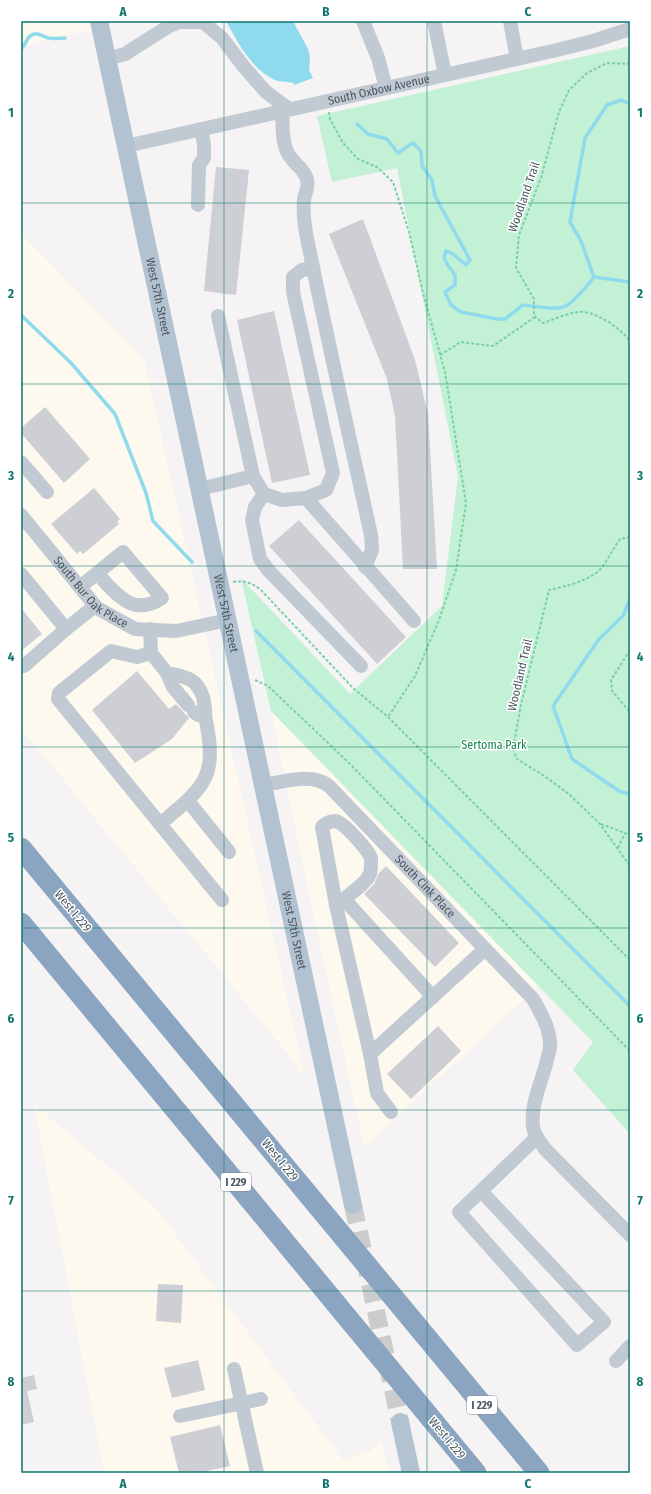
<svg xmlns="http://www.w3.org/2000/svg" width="651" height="1494" font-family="'Fira Sans Condensed',sans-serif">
<rect width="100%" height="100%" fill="#f5f3f3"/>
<!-- commercial -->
<path fill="#fdf9ef" d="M21,21H89L91,30L21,46Z
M21,234L144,359L304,1074L21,728Z
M271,711L538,986L364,1147L306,880Z
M34,1104L154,1206L343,1460L370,1451L381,1441L389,1473H104Z"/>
<!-- green -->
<path fill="#c3f1d5" d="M630,46V1134L573,1070L593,1042L271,711L241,578L350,694L442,606L458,477L397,168L332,182L317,116Z"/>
<!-- water -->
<path fill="#90daee" d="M226,21H293L308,49L310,57L309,70L313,78L294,85V83C289,82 283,82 278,81C253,72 238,43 226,21Z"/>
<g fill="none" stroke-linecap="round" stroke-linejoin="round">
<!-- stream -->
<path stroke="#90daee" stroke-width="3.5" d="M21,49C26,45 26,39 30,36C37,31 42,36 48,38C53,39 60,38 65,38
M630,104L621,100L607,105L585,138L570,222L581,241L594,277L630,282
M357,124L368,134L387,139L398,153L413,143L421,151L422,166L432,180L435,196L470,260L466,265L453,254L446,251L444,258L449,267L455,275V285L445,292L451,305L461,312L497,319H505L523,305C534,306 556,311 566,306C577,299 586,287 594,277
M21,315L71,363L115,414L146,493L153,521L192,562
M630,598L623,616L599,639L553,706L572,759L619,791L630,794
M256,631L630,1006"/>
</g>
<!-- building -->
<path fill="#cdcfd5" d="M216,167L249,170L236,295L204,291Z
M363,219L415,360L428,414L437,569H403L395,416L387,379L329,234Z
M274,311L310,475L272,483L237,320Z
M45,407L90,459L64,483L21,433V428Z
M94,488L120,519L117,522L119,524L83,554L80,551L77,554L51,524Z
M299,520L406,637L377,664L269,546Z
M21,608L42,634L21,651Z
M137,671L169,709L176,704L189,718L172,739L135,763L92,710Z
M386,866L459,943L435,967L364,894L374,884L379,873Z
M438,1026L461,1051L411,1099L387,1074Z
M158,1284L183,1285L181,1323L156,1321Z
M198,1360L205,1390L172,1398L164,1368Z
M34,1375L37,1389L27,1391L34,1422L21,1425V1378Z
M220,1425L230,1466L207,1471L208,1473H192L191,1471L179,1473L170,1437Z"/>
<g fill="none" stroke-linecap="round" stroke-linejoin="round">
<!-- major-tunnel -->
<path stroke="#caccce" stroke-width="18" stroke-dasharray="18 9" stroke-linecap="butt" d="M353,1205L400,1422"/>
<!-- path -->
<path stroke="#7ad0a6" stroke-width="2" stroke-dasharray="3 2" stroke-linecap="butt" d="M630,64L607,63L587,73L569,90L559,112L541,178L519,235L516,268L534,299V316L543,323C552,320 575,310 584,312C600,314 621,329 630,341
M329,112L330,119L343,143L358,159L377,167L393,182L409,232L423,293L445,372L466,503L456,570L439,620L415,676L388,717
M440,355L461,342L493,346L535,317
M630,537L620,539C614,548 609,557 603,566C592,581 566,586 549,590L521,705L513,749L517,759L546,777L570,795L600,824L630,866
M233,582C245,580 252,583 261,590L353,688L388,717L630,960
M630,650L611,680L612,691L630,712
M255,680L268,686L347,761L630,1051
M601,824L630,835
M618,848L625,833"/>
<!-- minor -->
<g stroke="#c1cad2" stroke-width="14">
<path d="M363,21L378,58L386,88"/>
<path d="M434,21L445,75"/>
<path d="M510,21L517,59"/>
<path d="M107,59L125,54L169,26L180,22H203L222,38L244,67L266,92L289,109"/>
<path d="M282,111C283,125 281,146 291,158C297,166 304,169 307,179C309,190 305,191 304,200C303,211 304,221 306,233C326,334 349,435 371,535L372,550L365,567"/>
<path id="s1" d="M126,146L557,50L593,41L630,29"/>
<path d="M198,205L199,165L204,158V144L201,129"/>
<path d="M218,316L253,476L264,494L282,500L306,498L326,490L333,473L293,292V277L302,270L313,268"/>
<path d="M21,462L47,492"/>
<path d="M200,489L253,476"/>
<path d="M264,494L255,507L252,520L260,559L269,571L361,666"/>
<path d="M306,498L414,621"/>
<path id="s2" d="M21,515L97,608L135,629L176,631L228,620"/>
<path d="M21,574L66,629L95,606"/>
<path d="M80,587L123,552L162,598C133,618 115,593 97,573"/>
<path d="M150,629L151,653L137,657L111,651L59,693L58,699L222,900"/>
<path d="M151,653L167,673"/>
<path d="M21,666H24L66,629"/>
<path d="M188,705L173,687L167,673C185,677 196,677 203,697C204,703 206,710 205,716L198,715L194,712"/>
<path id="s3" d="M263,785C284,782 312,772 329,786L533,999C541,1013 551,1030 550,1047C547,1071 527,1107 534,1131C536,1137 541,1143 545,1149L630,1235"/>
<path d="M188,801L229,852"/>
<path d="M160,824C206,786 218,777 205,716"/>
<path d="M344,899L433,997"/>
<path d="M336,905C346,897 365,885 370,874C371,871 371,861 371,858C368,850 343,821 335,821C329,821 325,824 322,827L336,905L370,1054L485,949"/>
<path d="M370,1054L377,1093L391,1112"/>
<path d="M481,1191L459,1212L577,1345L604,1322L481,1191L537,1137"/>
<path d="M616,1361L630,1346"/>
<path d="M234,1369L257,1473"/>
<path d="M180,1416L261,1399"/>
</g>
<!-- major -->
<g stroke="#b3c2d1" stroke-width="18">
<path id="s4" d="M99,21L353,1205"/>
<path d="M400,1422L411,1473"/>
</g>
<!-- highway -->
<path stroke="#8ba5c1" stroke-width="21" d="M21,848L539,1473
M21,923L476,1473"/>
</g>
<!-- grid -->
<path fill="none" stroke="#0f766e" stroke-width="1" stroke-opacity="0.55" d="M224,21V1473M427,21V1473M21,203H630M21,384H630M21,566H630M21,747H630M21,928H630M21,1110H630M21,1291H630"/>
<g text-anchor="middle" stroke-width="3" stroke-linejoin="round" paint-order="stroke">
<!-- shield labels -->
<g fill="#fff" stroke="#808990" stroke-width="1">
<rect x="221" y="1173" width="30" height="18" rx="3"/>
<rect x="467" y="1396" width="30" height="18" rx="3"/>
</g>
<g font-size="11" font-weight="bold" fill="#4a5661">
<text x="236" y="1186">I 229</text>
<text x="482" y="1409">I 229</text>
</g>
<!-- street labels -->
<g font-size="12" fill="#4a5661" stroke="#fff">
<text dy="4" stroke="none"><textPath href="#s1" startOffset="259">South Oxbow Avenue</textPath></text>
<text transform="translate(524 197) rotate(-71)" y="4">Woodland Trail</text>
<text dy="4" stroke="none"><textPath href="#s4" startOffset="282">West 57th Street</textPath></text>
<text dy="4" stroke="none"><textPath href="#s2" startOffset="105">South Bur Oak Place</textPath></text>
<text dy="4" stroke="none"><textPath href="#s4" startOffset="606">West 57th Street</textPath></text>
<text transform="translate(520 675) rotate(-77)" y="4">Woodland Trail</text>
<text dy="4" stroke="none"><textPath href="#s3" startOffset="207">South Cink Place</textPath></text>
<text transform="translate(73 911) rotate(50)" y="4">West I-229</text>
<text dy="4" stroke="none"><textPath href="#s4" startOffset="930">West 57th Street</textPath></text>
<text transform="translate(280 1160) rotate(51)" y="4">West I-229</text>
<text transform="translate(447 1438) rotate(50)" y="4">West I-229</text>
</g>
<!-- park labels -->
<g font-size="12" fill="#17864f" stroke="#fff">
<text x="494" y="749">Sertoma Park</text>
</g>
</g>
<!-- border -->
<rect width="651" height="1494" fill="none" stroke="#ffffff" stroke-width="44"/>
<rect x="22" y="22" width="607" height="1450" fill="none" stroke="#0f766e" stroke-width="1.5"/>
<g font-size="13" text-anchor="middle" font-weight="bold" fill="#0f766e">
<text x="123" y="16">A</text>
<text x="326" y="16">B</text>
<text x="528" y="16">C</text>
<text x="11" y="117">1</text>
<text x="640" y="117">1</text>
<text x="11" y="298">2</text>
<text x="640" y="298">2</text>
<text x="11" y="480">3</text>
<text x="640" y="480">3</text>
<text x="11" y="661">4</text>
<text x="640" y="661">4</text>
<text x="11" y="842">5</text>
<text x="640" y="842">5</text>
<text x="11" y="1023">6</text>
<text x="640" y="1023">6</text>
<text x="11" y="1205">7</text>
<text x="640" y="1205">7</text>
<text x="11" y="1386">8</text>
<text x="640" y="1386">8</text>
<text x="123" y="1488">A</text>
<text x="326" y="1488">B</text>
<text x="528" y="1488">C</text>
</g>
</svg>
